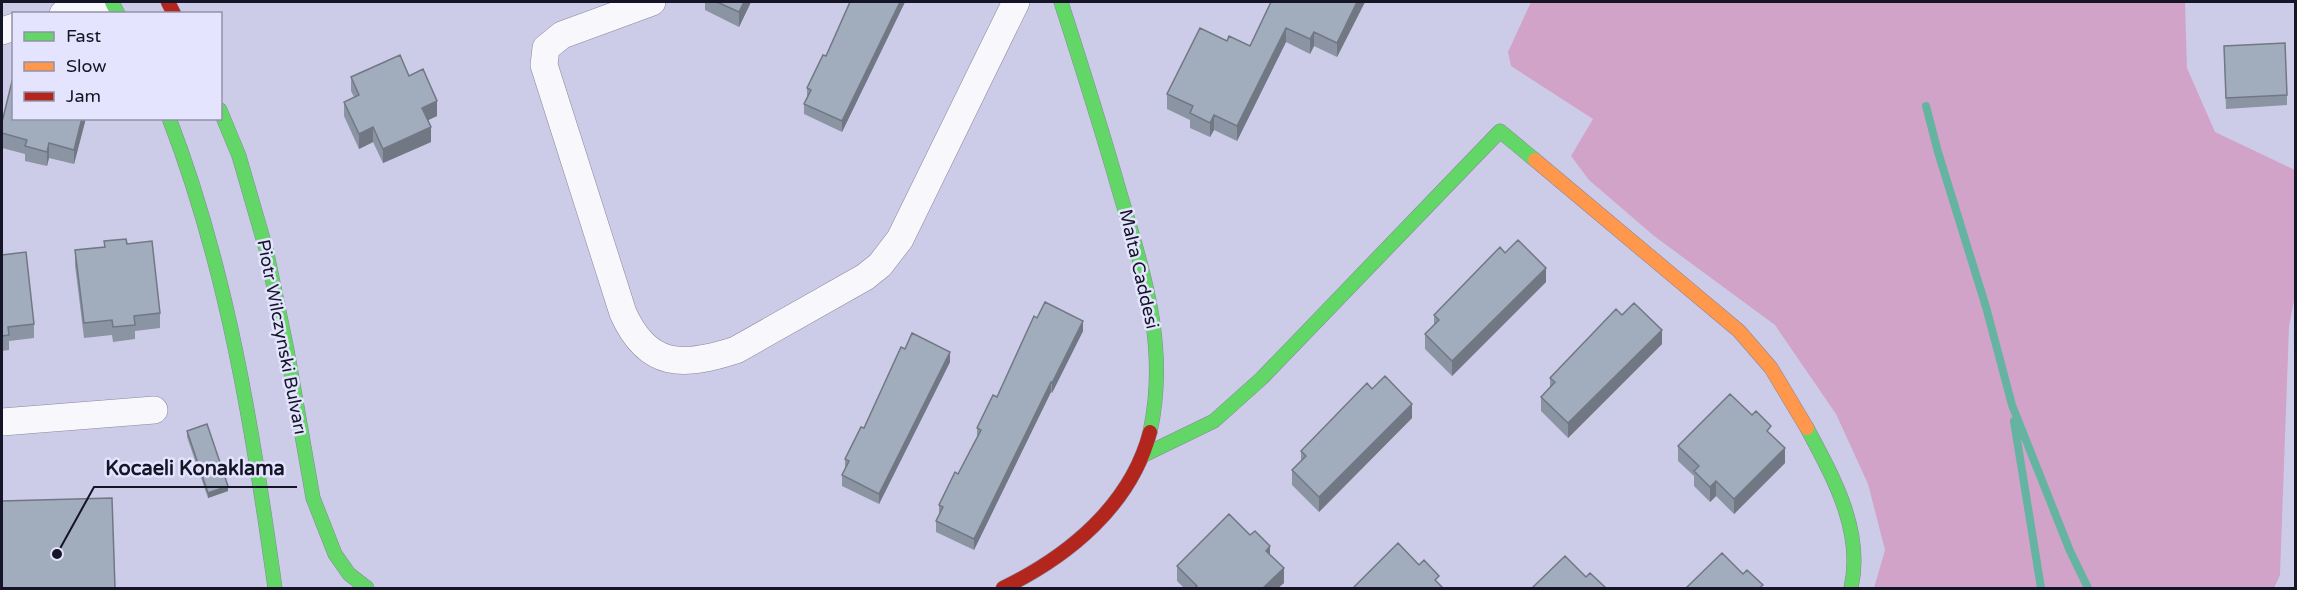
<svg xmlns="http://www.w3.org/2000/svg" width="2297" height="590" font-family="'Varela Round',sans-serif">
<rect width="100%" height="100%" fill="#cdcce8"/>
<!-- green -->
<path fill="#d1a3c9" d="M1531,2H2185L2187,68L2215,132L2295,170L2296,290L2289,327L2280,575L2274,588H1874L1885,550L1868,484L1836,414L1775,325L1654,236L1589,180L1571,156L1593,119L1511,66L1508,52Z"/>
<g fill="none" stroke-linecap="round" stroke-linejoin="round">
<!-- stream -->
<path stroke="#65b3a1" stroke-width="8" d="M1926,106L1938,152L1986,307L2012,405L2070,551L2088,588
M2014,421L2041,588"/>
<defs>
<path id="street" d="M652,2L562,35L546,48L544,65L623,313C648,369 683,367 736,350L865,277L880,265L900,239L1016,2
M63,14L105,2
M2,31L14,27
M2,422L154,410"/>
<path id="fast" d="M112,2L118,14
M1061,2C1081,64 1101,127 1119,190C1143,272 1169,345 1150,432
M220,110L239,156L266,249L287,350L313,498L335,554L349,574L367,588
M169,118C227,268 253,430 275,588
M1807,428C1833,477 1864,531 1851,588
M1144,455L1214,421L1262,378L1500,131L1535,160"/>
<path id="slow" d="M1535,160L1739,331L1771,368L1807,428"/>
<path id="jam" d="M168,2L174,14
M1003,588C1069,556 1131,505 1150,432"/>
</defs>
<!-- street casing -->
<use href="#street" stroke="#88869c" stroke-width="28"/>
<!-- fast casing -->
<use href="#fast" stroke="#88869c" stroke-width="15"/>
<!-- slow casing -->
<use href="#slow" stroke="#88869c" stroke-width="15"/>
<!-- jam casing -->
<use href="#jam" stroke="#88869c" stroke-width="15"/>
<!-- street -->
<use href="#street" stroke="#f8f7fc" stroke-width="27"/>
<!-- fast -->
<use href="#fast" stroke="#63d668" stroke-width="14"/>
<!-- slow -->
<use href="#slow" stroke="#ff974d" stroke-width="14"/>
<!-- jam -->
<use href="#jam" stroke="#b3261e" stroke-width="14"/>
</g>
<!-- wall -->
<path fill="#8a94a3" d="M705,2H751L739,27L705,10Z
M850,2H905L842,132L804,114V104L807,97V88L826,56Z
M1271,2H1365L1337,57L1314,46L1310,54L1286,42L1237,141L1214,130L1210,137L1190,128V120L1167,109V94L1227,41L1250,46Z
M2224,46L2287,95V105L2226,109Z
M409,76L437,116L428,120L431,142L383,163L373,142L359,149L344,116V102L354,97L351,91V77Z
M14,118H86L74,164L49,158L47,166L25,161V154L2,148V122Z
M104,241L127,244L160,313V328L135,331V339L113,342L112,335L84,338L75,265V250L104,247Z
M1505,253L1546,282L1452,376L1425,349V334L1434,325V315Z
M2,255L34,324V338L9,341V350L2,351Z
M1622,315L1662,344L1568,438L1541,411V397L1550,387V378Z
M1037,318L1083,331L1052,393L1051,392L974,550L936,532V521L939,515V505L958,474L977,437V428L997,397Z
M905,349L950,362L879,504L842,486V475L845,469V459L864,428Z
M1372,389L1412,418L1319,512L1292,485V470L1301,461V451Z
M187,431L228,491L208,498L187,437Z
M1771,434L1785,463L1734,514L1716,496L1710,502L1694,486V476L1678,461V446Z
M1270,555L1284,583L1278,588H1184L1177,581V566Z"/>
<!-- shaded-wall -->
<path fill="#717884" d="M744,2H751L739,27V12Z
M900,2H905L842,132V121Z
M1357,2H1365L1337,57V43Z
M1286,28V42L1237,141V126Z
M1314,32V46L1310,54V39Z
M437,101V116L422,123V108Z
M1214,115V130L1210,137V123Z
M82,118H86L74,164V150Z
M373,127V142L359,149V134Z
M431,127V142L383,163V149Z
M49,143V158L47,166V152Z
M1546,268V282L1452,376V361Z
M1083,321V331L1052,393V383Z
M1662,330V344L1568,438V423Z
M950,352V362L879,504V494Z
M1051,382V392L974,550V539Z
M1412,404V418L1319,512V497Z
M1785,448V463L1734,514V499Z
M1716,481V496L1710,502V487Z
M228,486V491L208,498V493Z
M1270,546V561L1266,551Z
M1284,568V583L1278,588H1263Z"/>
<!-- building -->
<path fill="#a1acbd" stroke="#717884" stroke-width="1.5" d="M717,2H744L739,12Z
M850,2H900L842,121L804,104L811,90L807,88L823,55L826,56Z
M1271,2H1357L1337,43L1314,32L1310,39L1286,28L1237,126L1214,115L1210,123L1190,113L1193,106L1167,94L1200,28L1227,41L1229,36L1250,46Z
M2285,43L2287,95L2226,98L2224,46Z
M400,55L409,76L423,69L437,101L422,108L431,127L383,149L373,127L359,134L344,102L359,95L351,77Z
M14,73V118H82L74,150L49,143L47,152L25,146L27,140L2,133V122Z
M126,239L127,244L152,241L160,313L134,316L135,325L113,327L112,320L84,323L75,250L105,247L104,241Z
M1518,240L1546,268L1452,361L1425,334L1439,320L1434,315L1500,247L1505,253Z
M26,252L34,324L8,327L9,335L2,336V255Z
M1045,302L1083,321L1052,383L1051,382L974,539L936,521L943,507L939,505L955,472L958,474L981,430L977,428L993,395L997,397L1034,316L1037,318Z
M1634,303L1662,330L1568,423L1541,397L1555,382L1550,378L1616,309L1622,315Z
M912,333L950,352L879,494L842,475L849,461L845,459L861,427L864,428L901,347L905,349Z
M1385,376L1412,404L1319,497L1292,470L1306,456L1301,451L1367,383L1372,389Z
M1730,394L1752,415L1756,411L1771,426L1767,431L1785,448L1734,499L1716,481L1710,487L1694,471L1699,466L1678,446Z
M207,424L228,486L208,493L187,431Z
M112,498L115,588H2V501Z
M1229,514L1250,535L1255,531L1270,546L1266,551L1284,568L1263,588H1195L1197,586L1177,566Z
M1398,543L1419,565L1424,560L1439,576L1435,580L1443,588H1353Z
M1722,553L1743,574L1747,570L1763,585L1759,588H1686Z
M1565,556L1586,577L1590,573L1606,588H1532Z"/>
<g text-anchor="middle" stroke-width="5" stroke-linejoin="round" paint-order="stroke">
<!-- street labels -->
<g font-size="18" fill="#161527" stroke="#e4e4fe">
<text transform="translate(1139 269) rotate(77)" y="6">Malta Caddesi</text>
<text transform="translate(282 337) rotate(79)" y="6">Piotr Wilczynski Bulvarı</text>
</g>
</g>
<!-- callouts -->
<path fill="none" stroke="#161527" stroke-width="2" d="M57 554L94 487H297"/>
<circle fill="#161527" stroke="#e4e4fe" stroke-width="2" cx="57" cy="554" r="6"/>
<g font-size="20" text-anchor="middle" font-weight="bold" fill="#161527" stroke="#e4e4fe" stroke-width="5" stroke-linejoin="round" paint-order="stroke">
<text x="195" y="475">Kocaeli Konaklama</text>
</g>
<!-- border -->
<rect width="2297" height="590" fill="none" stroke="#161527" stroke-width="6"/>
<!-- legend -->
<rect x="12" y="12" width="210" height="108" fill="#e4e4fe" stroke="#9291a8" stroke-width="1.5"/>
<rect x="24" y="32" width="30" height="9" fill="#63d668" stroke="#9291a8" stroke-width="1.5"/>
<text x="66" y="42" font-size="18" fill="#161527">Fast</text>
<rect x="24" y="62" width="30" height="9" fill="#ff974d" stroke="#9291a8" stroke-width="1.5"/>
<text x="66" y="72" font-size="18" fill="#161527">Slow</text>
<rect x="24" y="92" width="30" height="9" fill="#b3261e" stroke="#9291a8" stroke-width="1.5"/>
<text x="66" y="102" font-size="18" fill="#161527">Jam</text>
</svg>
